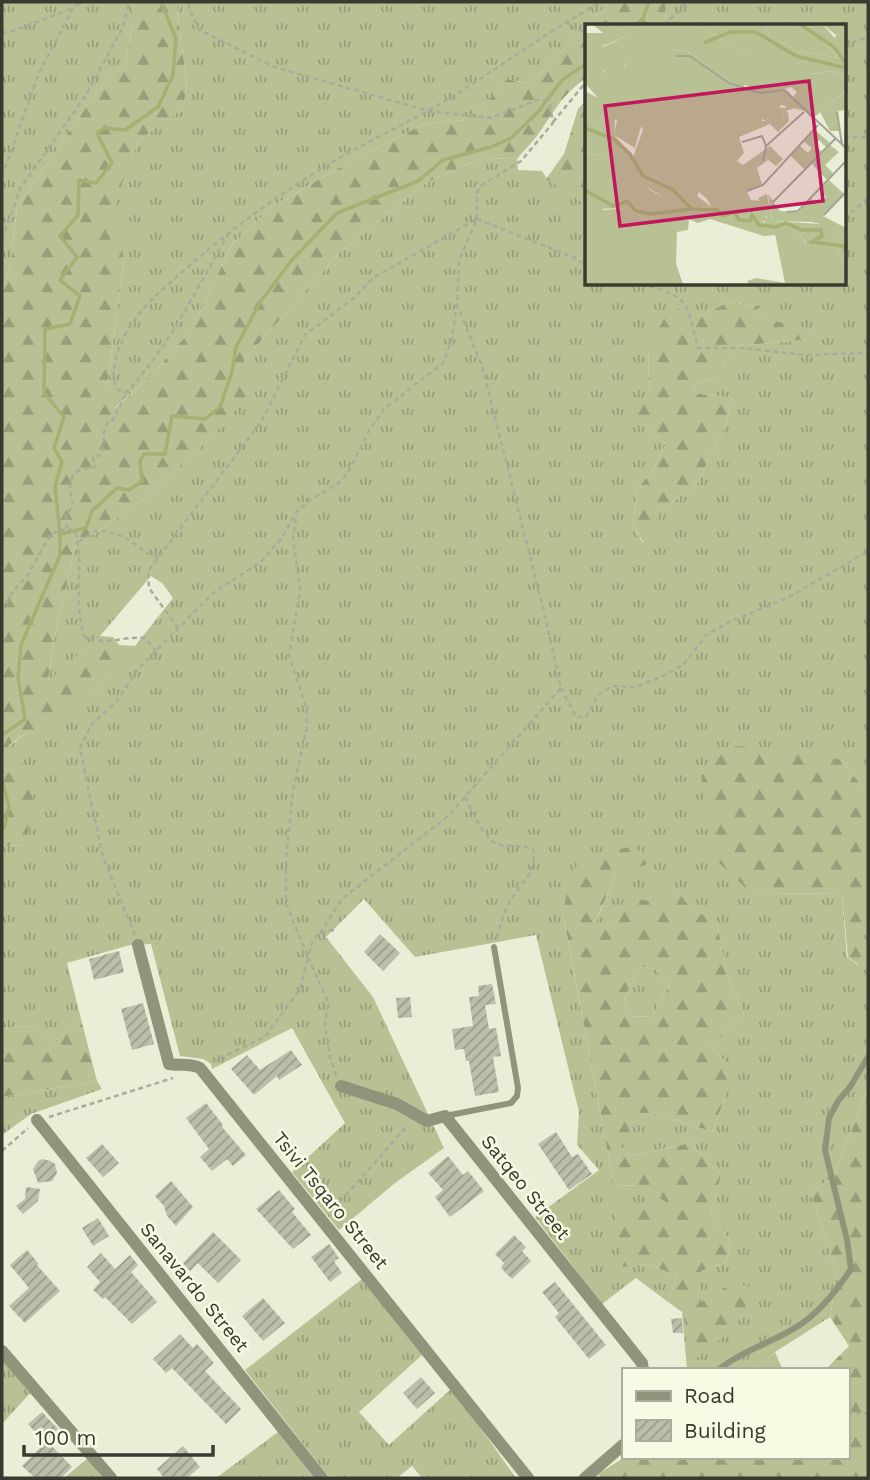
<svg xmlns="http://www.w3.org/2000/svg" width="870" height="1480" font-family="'Work Sans',sans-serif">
<defs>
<pattern id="grass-tufts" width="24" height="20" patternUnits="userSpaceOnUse" patternTransform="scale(1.75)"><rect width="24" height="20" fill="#b8c194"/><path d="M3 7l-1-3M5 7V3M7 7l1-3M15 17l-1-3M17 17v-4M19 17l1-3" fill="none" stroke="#979e79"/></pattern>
<pattern id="forest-firs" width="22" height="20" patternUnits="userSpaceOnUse" patternTransform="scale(1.75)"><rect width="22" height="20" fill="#b8c194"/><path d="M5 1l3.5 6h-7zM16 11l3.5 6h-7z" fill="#979e79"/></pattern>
<pattern id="building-hatch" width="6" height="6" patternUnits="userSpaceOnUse" patternTransform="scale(1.75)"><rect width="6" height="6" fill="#bbbfa9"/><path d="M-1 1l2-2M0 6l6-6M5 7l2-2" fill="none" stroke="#999c8a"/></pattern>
</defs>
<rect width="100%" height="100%" fill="#e9eed7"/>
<!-- grass -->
<path fill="url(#grass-tufts)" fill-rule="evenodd" d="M2,2H132V25L126,61L97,91L17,208L10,269L2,291Z
M176,2H609L530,84L507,79L479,110L463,120L424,124L335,170L272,207L231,246L192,329L147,380L114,408L108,378L124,261L115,199L139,140L183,108L187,84Z
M666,2H868V793L841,760L751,893L842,894L847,957L858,965L868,915V1087L835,1174L811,1194L837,1275L830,1317L775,1352L755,1370H687L682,1312L696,1358L701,1271L727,1262L730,1241L711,1215L721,1175L690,1143L630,1156L620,1147L625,1113H654L713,1132L727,1090V1063L710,1047L744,1014L726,973L717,923L691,909L676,888L611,927L595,923L616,876L635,846L563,914L614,1186L639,1185L667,1202L623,1266L648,1264L677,1276L668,1302L636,1278L602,1304L535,1217L599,1170L577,1145L579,1112L536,935L415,957L364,899L326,937L373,997L444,1148L395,1183L339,1230L292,1172L345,1123L292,1028L212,1069L211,1064L203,1059L180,1056L151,944L130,945L67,963L81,1019L55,1041L28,1026L2,1029V846L26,845L23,763L8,747L31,730L93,695L135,646L173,598L162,583L151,576L100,636L48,682L55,635L75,547L140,502L207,441L252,391L244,360L340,252L426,183L481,158L517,159L518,170L542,171L547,179L586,204V284H844V26H665ZM729,302L760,306L751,315L816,333L801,340L737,346L716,377L695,385L694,393L732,398L726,423L697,484L660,511L643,543L633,525L637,489L652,471L666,444L642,423L648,393L649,346L697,317Z
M640,966L655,969L670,984L653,1016L631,1017L624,999Z
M97,1081L102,1089L31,1114L2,1135V1097Z
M362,1279L422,1355L359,1412L389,1445L452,1388L516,1478H422L412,1466L397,1478H330L245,1370Z
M2,1356L33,1390L2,1424Z
M278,1432L314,1478H216Z
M88,1458L102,1478H64Z"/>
<!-- forest -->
<path fill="url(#forest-firs)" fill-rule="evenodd" d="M132,2H176L187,84L183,109L139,140L116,199L124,261L108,378L115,408L147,380L192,329L231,246L272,207L335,170L424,124L463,120L479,110L507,79L530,84L609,2H666L665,26H586V78C561,96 556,109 539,133C533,142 524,150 517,159L481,158L426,183L340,252L244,360L253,391L207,441L140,502L75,547L55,635L48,681L100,636L113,637L119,645L136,646L93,695L48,737L31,730L8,746L23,763L33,794L26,845L2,846V291L10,269L17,208L97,91L126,61L132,25Z
M586,100V204L546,179L564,154L578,109Z
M729,302L761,306L751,315L818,332L802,340L737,346L716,377L695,385L694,393L732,398L726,423L697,484L660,511L644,543L633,525L637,489L652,471L666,444L642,423L631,410L648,393L649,346L671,306L697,317Z
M730,746L799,748L841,760L868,793V915L859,965L848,957L842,894L751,893L712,856L701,776Z
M635,846L650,863L616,876L595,922L611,927L627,895L647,901L676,888L691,909L717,922L726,973L744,1014L710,1047L727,1063V1090L713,1132L654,1113H625L631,1137L620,1146L630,1156L690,1143L721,1175L711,1215L730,1241L727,1262L701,1271V1302L732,1283L755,1288L735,1328L695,1359L682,1312L668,1302L677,1276L648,1264L623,1267L615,1211L666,1202L639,1185L614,1186L563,914L568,884L581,856ZM640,966L655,969L670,984L653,1016L631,1017L624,999Z
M81,1019L97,1081L2,1097V1029L28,1026L55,1041Z
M868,1087V1478H601L598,1474L625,1457H847V1370H825L849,1346L830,1317L837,1275L811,1194L835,1174Z
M775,1352L783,1370H755Z"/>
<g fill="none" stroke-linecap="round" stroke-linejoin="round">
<!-- stream -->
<path stroke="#a5b172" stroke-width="3.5" d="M636,26L643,18L649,2
M60,534L55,486L62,462L54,448L64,417L44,393L45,329L70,324L80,296L60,280L77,257L60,236L78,215L79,180L96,183L112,163L97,133L104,128L125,130L158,107L173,75L176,39L161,2
M2,735L25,719L18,677L21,645L60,555V534L86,528L92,511L117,488L129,490L142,481L140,461L144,454H165L172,416L205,419L220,407L232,372L236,347L261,301L291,261L337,213L418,181L443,160L491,147L511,138L538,112L562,80L586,64
M2,780L9,807L4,828L2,829"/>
</g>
<!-- building -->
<path fill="url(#building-hatch)" d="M380,934L400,953L383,971L364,952Z
M119,951L124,972L94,980L89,959Z
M492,984L496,1004L485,1005L489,1029L496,1028L501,1056L493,1057L499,1092L475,1096L469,1061H466L464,1049L455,1050L452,1029L473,1026L469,997L479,996L478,986Z
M410,997L412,1017L398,1018L396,998Z
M143,1003L154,1044L132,1050L121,1009Z
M291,1050L302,1065L279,1080L277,1076L254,1095L231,1069L247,1055L260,1070Z
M206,1103L223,1125L222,1127L246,1155L233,1166L227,1159L212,1171L200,1157L209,1149L186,1118Z
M556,1132L572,1157L578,1154L592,1174L569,1190L538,1144Z
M102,1144L119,1163L103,1177L86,1158Z
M448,1156L463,1175L468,1171L484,1191L450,1217L435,1197L443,1190L428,1173Z
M42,1159L51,1161L55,1164L57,1173L52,1181L38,1183L33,1169L38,1161Z
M171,1181L193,1207L176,1226L167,1216L164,1206L155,1196Z
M26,1187L40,1189L38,1201L23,1214L16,1206L25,1199Z
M279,1190L295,1209L292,1212L311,1235L293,1249L256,1209Z
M98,1218L109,1236L93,1246L82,1228Z
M213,1232L241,1260L218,1283L198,1263L190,1271L183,1263Z
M514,1235L526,1247L522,1251L531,1261L512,1279L501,1268L504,1263L495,1254Z
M329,1244L339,1258L334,1261L342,1273L330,1282L311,1257Z
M27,1250L38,1263L37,1265L60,1291L25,1323L9,1306L29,1288L10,1265Z
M101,1253L115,1269L130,1255L138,1265L131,1272L157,1302L132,1324L105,1297L103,1299L93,1290L100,1282L87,1267Z
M555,1282L606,1345L589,1359L555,1317L559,1313L542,1292Z
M263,1298L285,1323L263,1341L242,1316Z
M682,1318L683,1333H673L671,1319Z
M180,1334L193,1348L197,1344L214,1363L205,1371L241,1409L226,1424L172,1368L166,1373L153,1359Z
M421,1377L435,1393L417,1409L403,1393Z
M42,1412L58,1429L44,1442L28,1424Z
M47,1441L72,1467L61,1478H35L22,1466Z
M183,1446L200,1467L187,1478H164L157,1469Z"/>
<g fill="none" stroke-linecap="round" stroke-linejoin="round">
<!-- path -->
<path stroke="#a8ac9a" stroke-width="2.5" stroke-dasharray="5 3.5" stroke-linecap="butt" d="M673,2L686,5
M565,22L586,33
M669,26L667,22L690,2
M2,33L16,30L73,8
M844,45L868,37
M553,122L586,82
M844,137H868
M2,177L38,75L73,8L82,2
M844,218L868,199
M477,219L575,258L586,265
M229,233C197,288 170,345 127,392L118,390C111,380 114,366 117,355C128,318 154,297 182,272C231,229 284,190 341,157C375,138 411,121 445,101C498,69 547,31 602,2
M2,239L21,187L86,95L123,27L129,2
M641,284C692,298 685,300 698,348H743L805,355L868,353
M67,528L66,515L73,505C70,495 67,477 78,471C83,467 89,470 95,467L93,457L101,455C106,441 100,434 109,421H112L127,392
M79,542L97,530C110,532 121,534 132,542C142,549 145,554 158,557
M2,611L13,591L27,576L51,534L67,528L75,531C85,565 72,602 85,637C108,646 121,636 145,638L156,651
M178,628L149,588L148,571L261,422L305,335L354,298L373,278L477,219
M561,688L576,717H586L599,694L613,686L636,687L663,676L683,665L705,636L727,623L791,596L868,551
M465,797C472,809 483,837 495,843C504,848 520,844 533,849C538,874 518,885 508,905C503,915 500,927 497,938
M334,930L320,933L313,940L308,957L328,1002L325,1025L330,1058L337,1077
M320,933L342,899L448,816L561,688L545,616L482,366L458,307
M135,935L103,857L87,783L80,748L91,725L117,701L138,669L213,593L261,562L281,539L297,511L310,500L337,484L348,473L367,434L384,409L443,363L452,339L457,304L459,260L477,219V193L482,185L521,161L553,123L550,105L545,100H538L491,118L429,111L274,67L198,29L187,2
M212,1062L265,1037L300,989L308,957L286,904V858L293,790L307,727L306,707L289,656L300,590L293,537L297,514
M49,1117L173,1078
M2,1151L28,1128
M340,1202L408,1125
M847,1414L868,1413"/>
<!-- lane -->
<path stroke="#8f957a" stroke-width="6" d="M445,1116L511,1103L517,1096L518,1088L494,947
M718,1370C744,1349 778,1341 804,1322C824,1307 838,1288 851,1269L847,1240L825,1150L829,1118L838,1101L850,1087L868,1057"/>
<!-- street -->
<path stroke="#8f957a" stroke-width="12" d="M138,945L169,1064C181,1066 190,1063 200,1068L528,1478
M341,1086L397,1104L427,1121L445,1116L642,1363L643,1370
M37,1120L322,1478
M2,1351L111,1478
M585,1478L623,1445"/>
</g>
<g text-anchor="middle" stroke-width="5" stroke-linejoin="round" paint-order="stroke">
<!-- street labels -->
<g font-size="19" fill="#393b31" stroke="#f6fbe4">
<text transform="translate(526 1187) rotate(51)" y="7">Satqeo Street</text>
<text transform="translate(331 1200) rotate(51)" y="7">Tsivi Tsqaro Street</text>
<text transform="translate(195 1287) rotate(51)" y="7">Sanavardo Street</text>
</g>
</g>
<!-- overview -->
<g transform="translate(585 24)">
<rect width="261" height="261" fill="#e9eed7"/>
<path d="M30,0H71V13L89,27H101L126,44L125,56L182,67L202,66L221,87L196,81L182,98L161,83L150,88L152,105L145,103L143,108L187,98L189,90L198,95L199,87L203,88L204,97L193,108L185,100L154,113L159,129L152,137L158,141L185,122L198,135L191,142L183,136L172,144L177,160L162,168L166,176L177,177L182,197H174L170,188L158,193L137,188L114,168L112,172L128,184L109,183L84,161L64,151L48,133L58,106L53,95L30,96L29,110L20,111L9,99L10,85L0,83V67L13,74L0,59V31L55,6L46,2L34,6ZM41,38L42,63L4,55L3,48L38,47ZM109,0H179L185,12L213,27L254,34L220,0H237L261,26V53L246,47L224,50L165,31ZM259,68L261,86L253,87L255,107H245L235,88ZM230,106L245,119L241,123L234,116L230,121L237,128L219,145L205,131L214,121L223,129L227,124L218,117ZM24,118L37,128L65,166L89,179L60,183L43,175L30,178L10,169L0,158V129L17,131ZM245,121L254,128L240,141L248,149L242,156L227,140ZM244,156L259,170L238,192L261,204V216L253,209L248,217L238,215L235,200L227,198L187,197L183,170L195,187L214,188L225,174L233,180L241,173L234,165ZM0,172L19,186L41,184L63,196H104L103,206L92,208L91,240L98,260H0ZM214,209L221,219L254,224L251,231L261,236V260H164L162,257L171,254L200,259L190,210Z" fill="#b8c194" fill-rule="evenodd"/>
<path d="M7,0H30L34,6L46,2L56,6L18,22L13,31L23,32L9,36V28L0,31V9H18ZM71,0H109L165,31L186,25L220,39L224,50L246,47L261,53V66L227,95L208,73L212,68L206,63L185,70L160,61L154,66L129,63L124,58L126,44L101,27L71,26ZM179,0H220L254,34L213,27L185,12ZM237,0H261V26L249,18L251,11ZM24,37L37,47L43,37L44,66L4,55L3,48L15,45L20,49ZM153,68L144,71L140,90L125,89L130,69ZM199,77L210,84L199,88L198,95L191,97L189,91L188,98L143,108L142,98L152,104L145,94L149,88L162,83L178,85L177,97H182L184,83L201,84ZM0,83L11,85L9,99L20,111L29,110L33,92H59L50,124L29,111L64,151L84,161L109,183L127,184L121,173L137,188L150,184L158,193L170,188L179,199L182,194L173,174L182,170L187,197L235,200L241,208L239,215L248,216L253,209L261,216V236L251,231L254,224L226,225L214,209L179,212L125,195L113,199L101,194L85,199L63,196L41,184L14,185L0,172V158L30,178L47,175L60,183L88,179L59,161L37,128L25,119L17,131L0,129ZM67,84L76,100L81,95L99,104L85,103L80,108L65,105Z" fill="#b8c194"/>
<path fill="none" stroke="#a5b172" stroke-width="3.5" d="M215,0L249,23L261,40M119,19L145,8H171L211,32L261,44M0,104L29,115L45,130L58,152L87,165L107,185L133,186L138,192L149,188L154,196L165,197L167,191L174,201L191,203L201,199L217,206H236L237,212L227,218L258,222L261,227M0,166L28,182L42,177L51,187L66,190L107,185"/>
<path fill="none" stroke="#a3a695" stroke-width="2" d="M91,32H105L144,59L175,69L199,66L261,124M252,88L257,121M157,118L177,112L181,122M178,137L181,122L219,88M162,167L178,161L233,101M188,178L250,115M202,188L213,187L261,137M239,191L261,168"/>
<path fill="#c2185b" fill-opacity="0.15" stroke="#c2185b" stroke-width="3.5" d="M224,57L238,177L35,202L20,82Z"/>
<rect width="261" height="261" fill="none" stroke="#393b31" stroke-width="3.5"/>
</g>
<!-- border -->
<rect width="870" height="1480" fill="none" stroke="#393b31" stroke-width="7"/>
<!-- legend -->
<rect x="622" y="1368" width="228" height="91" fill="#f6fbe4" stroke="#aaae9c" stroke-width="2"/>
<rect x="636" y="1391" width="35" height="10" fill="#8f957a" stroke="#aaae9c" stroke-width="2"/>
<text x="684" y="1403" font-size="21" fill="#393b31">Road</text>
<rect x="636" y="1420" width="35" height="21" fill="url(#building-hatch)" stroke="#aaae9c" stroke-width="2"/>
<text x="684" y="1438" font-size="21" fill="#393b31">Building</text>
<!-- scale -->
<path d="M24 1445v10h189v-10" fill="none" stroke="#393b31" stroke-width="3.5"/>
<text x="35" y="1445" font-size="21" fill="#393b31" stroke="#f6fbe4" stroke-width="5" paint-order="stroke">100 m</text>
</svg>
